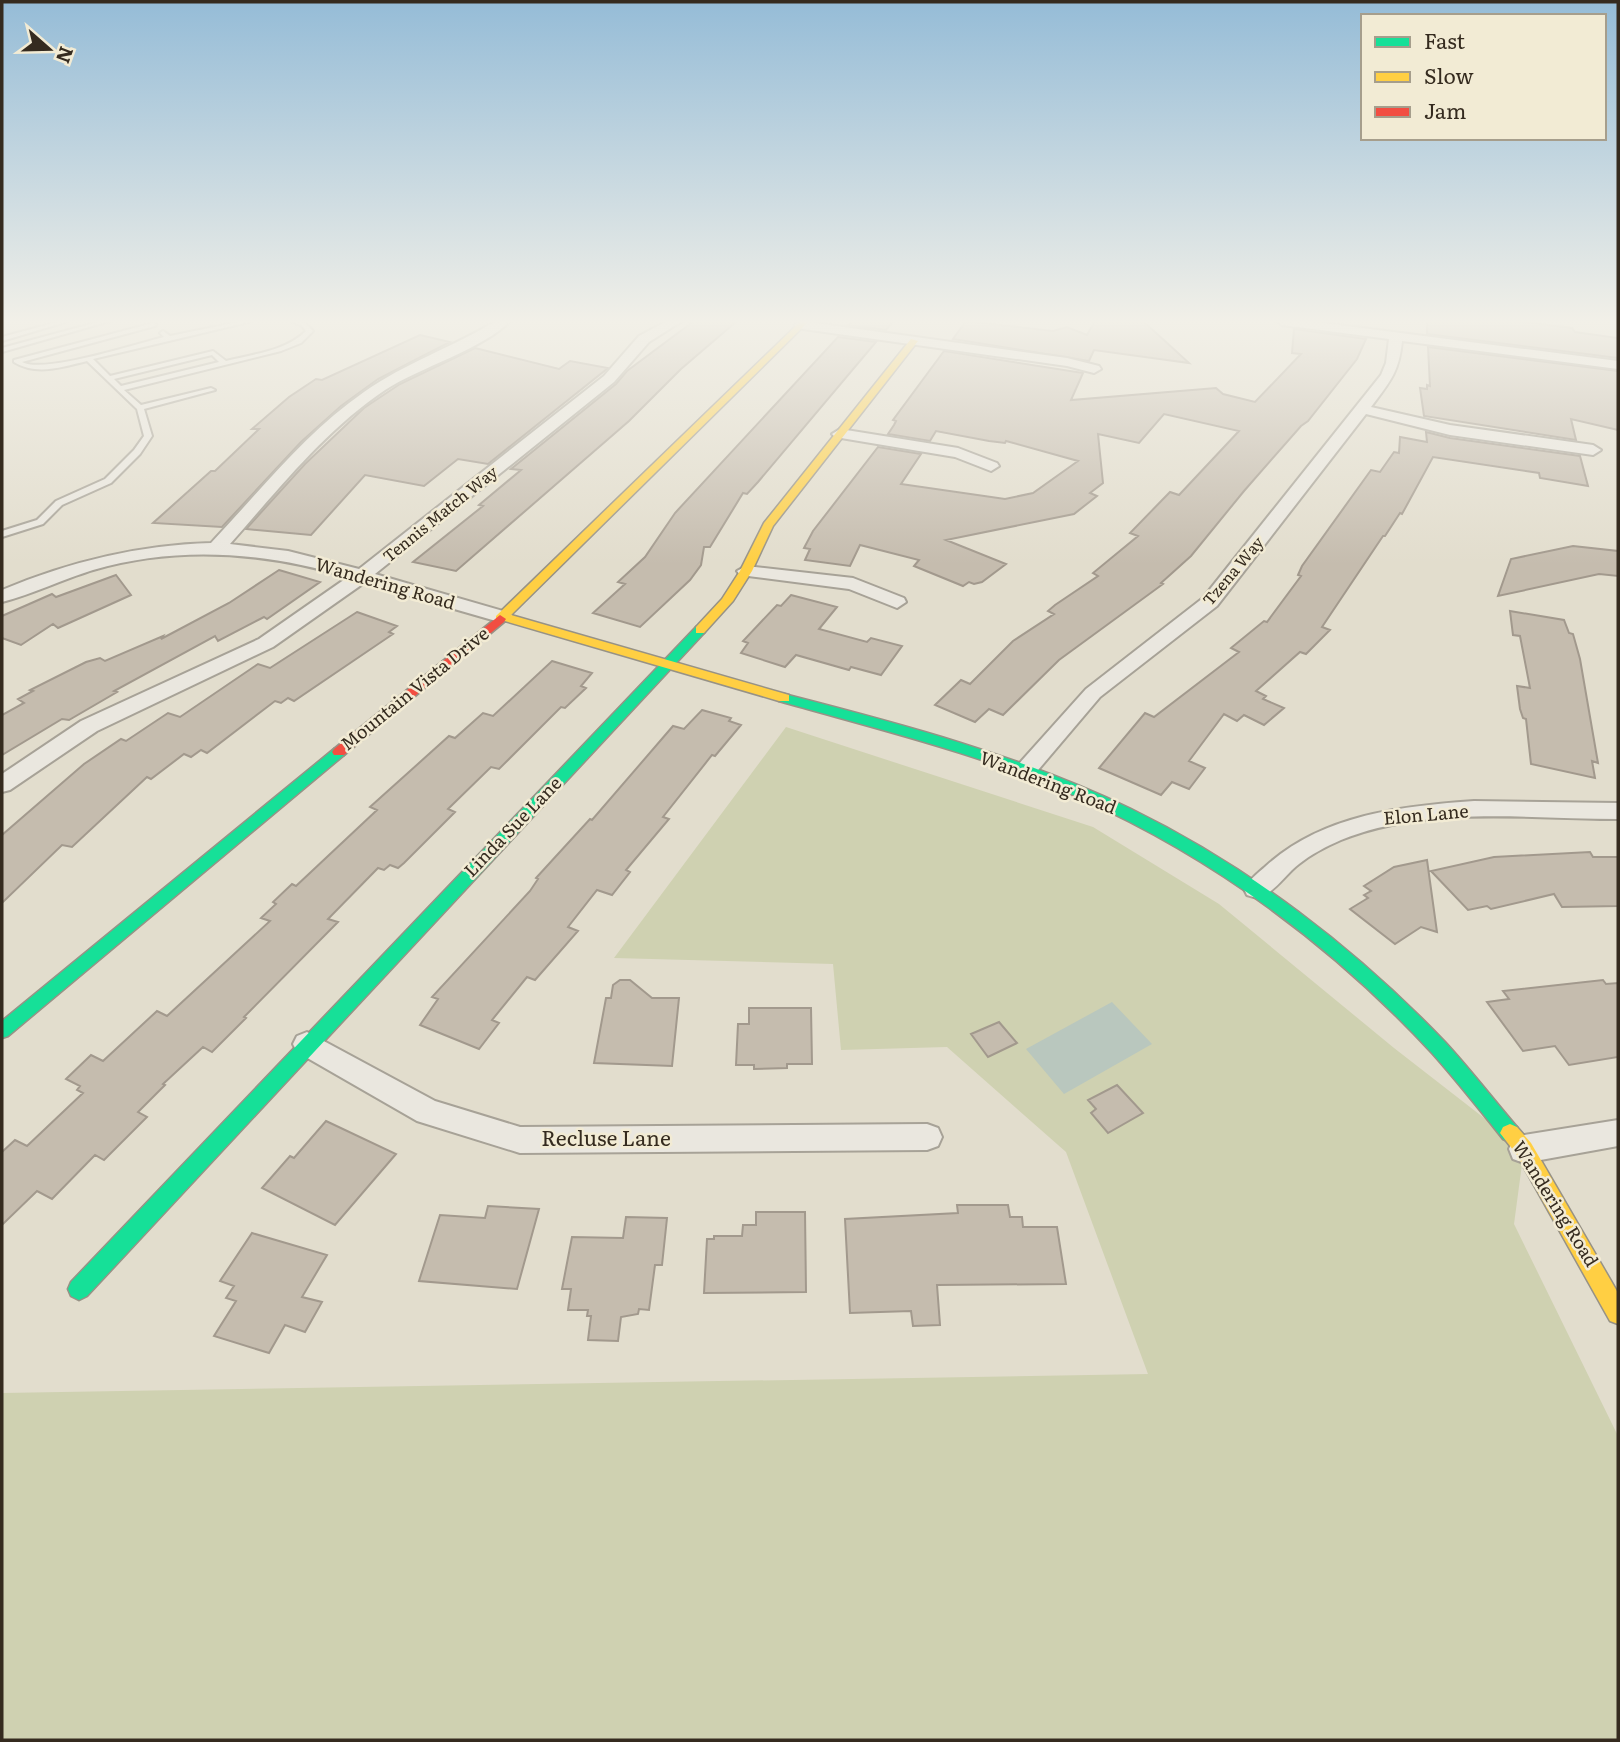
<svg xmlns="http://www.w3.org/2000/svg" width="1620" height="1742" font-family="Literata,serif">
<rect width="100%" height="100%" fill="#e2ddcd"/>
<!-- green -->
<path fill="#cfd1b1" d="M786,727L1093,827L1219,904L1394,1048L1524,1149L1514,1224L1618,1436V1740H2V1393L1148,1374L1066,1152L947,1047L841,1050L833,964L614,958Z"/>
<!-- water -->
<path fill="#b9c7be" d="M1112,1002L1152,1044L1064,1094L1026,1049Z"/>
<!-- building -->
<path fill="#c5bcae" stroke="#a2998d" stroke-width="2" d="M694,321H737L681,369L629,421L456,571L413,562L483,506L479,505L521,470L511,469L616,384L627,371Z
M852,321H894L886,330L848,325Z
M966,321L1053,331L1067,327L1087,335L1095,321H1143L1189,363L1094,350L1089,361L953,339Z
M1427,321H1518L1572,328L1575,332L1618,338V358L1427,334Z
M1294,329L1366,339L1357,359L1308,421L1301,426L1244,491L1191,556L1161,583L1163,584L1059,660L1003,715L989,709L975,722L935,705L961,680L970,684L1013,641L1054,614L1048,611L1055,605L1098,576L1093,573L1138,536L1130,533L1170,492L1179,495L1239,431L1164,414L1139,443L1098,434L1103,483L1090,493L1097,496L1074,514L946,540L1006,564L982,582L974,584L969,582L963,586L914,566L919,560L860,545L850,566L805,560L810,549L804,548L813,531L878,447L921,454L901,484L1005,499L1033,493L1078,461L1006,441L1005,443L989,441L936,431L930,441L888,434L894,425L896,421L893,420L944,351L1083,373L1071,400L1216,388L1223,394L1255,402L1301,354L1292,353Z
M420,335L450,342L378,379L341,406L301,442L222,527L153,523L211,471H215L259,429H252L289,397L316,379L322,380Z
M838,337L876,342L758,482L747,494L743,493L710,547H704L701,565L690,580L640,627L593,613L625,584L618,582L645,557L675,513Z
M1428,347L1618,371V430L1571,419L1576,440L1424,416L1420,388L1427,389V385L1430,386Z
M475,348L559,369L570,361L608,368L488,464L458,459L424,486L365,475L311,535L246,529L305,464L364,408L400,384Z
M1426,432L1450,438L1580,456L1588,486L1540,478L1539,473L1433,457L1402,514L1400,513L1385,536H1383L1322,627L1330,630L1306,654L1300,652L1256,691L1266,696L1263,699L1284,708L1264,725L1244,715L1237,721L1224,714L1189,761L1205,768L1189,789L1172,782L1161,795L1099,768L1145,713L1154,717L1239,652L1231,648L1264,621L1267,622L1301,576L1298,575L1302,566L1371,470L1380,472L1394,452L1399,453L1400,437L1427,442Z
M1573,546L1618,551V576L1599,574L1498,596L1511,559Z
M279,570L320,582L267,619L264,617L218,641L215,636L114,691L117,692L69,720L62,719L2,755V715L24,703L18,699L33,691L30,690L86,662L100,658L105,661L163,636L161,639L229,603Z
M116,575L131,595L58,628L53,624L21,645L2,638V616L52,594L56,597Z
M791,595L837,607L819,629L867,642L871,638L902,646L881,675L851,667L849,670L796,655L785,667L741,653L748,643L743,641L777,605L781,606Z
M1510,611L1564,620L1569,633L1573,634L1580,659L1598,763L1592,761L1595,778L1531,764L1526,719L1523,718L1520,709L1517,686L1530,688L1520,636L1513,635Z
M357,612L397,626L389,632L393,634L294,701L288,698L281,703L275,701L207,753L201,750L191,757L184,754L151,779L147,777L72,847L62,845L2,903V835L84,764L121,739L126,741L168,713L180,717L258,664L270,668Z
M552,661L592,673L581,686L586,688L565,708L561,707L499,769L491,767L448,809L455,812L404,863L398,868L390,865L384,870L378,868L328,919L338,922L244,1017L246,1018L212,1052L203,1047L163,1084L165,1085L138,1112L147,1117L104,1160L95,1155L52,1199L37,1191L2,1225V1152L15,1140L27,1146L83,1093L77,1090L80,1086L66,1079L91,1055L103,1061L157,1011L167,1016L270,921L261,918L276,904L273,902L292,884L296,886L377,810L370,807L449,736L455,738L483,713L493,716Z
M702,710L731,718L729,721L741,725L715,756L712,755L663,817L669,819L626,870L630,872L612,895L597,890L568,927L578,931L535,980L527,977L492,1020L499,1023L479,1049L420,1025L438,999L432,997L530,891L538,879L536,878L590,819L592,820L673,726L684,729Z
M1590,852L1593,857H1618V906L1562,907L1554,894L1491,909L1487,906L1468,910L1431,871L1494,857Z
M1427,860L1437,932L1421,927L1395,944L1350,909L1368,898L1364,895L1371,891L1364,886L1394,867Z
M620,980H630L652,998H679L672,1066L594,1063L606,998H611L613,985Z
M1603,980L1606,984L1618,983V1057L1569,1065L1555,1046L1523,1051L1487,1002L1509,999L1503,991Z
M749,1008H811L812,1064H787V1068L754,1069V1065H736L738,1024H749Z
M999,1022L1017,1043L988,1057L971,1034Z
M1117,1085L1143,1113L1108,1133L1091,1113L1096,1109L1088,1100Z
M326,1121L396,1154L335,1225L262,1188L290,1156L294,1158Z
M957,1205H1008L1010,1217H1022L1023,1227H1057L1066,1284L937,1285L940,1325L913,1326L911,1311L850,1313L845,1219L958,1213Z
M488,1206L539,1209L517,1289L419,1281L440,1215L485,1218Z
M756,1212H805L806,1292L704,1293L707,1239H714V1236H742L743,1225H756Z
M626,1217L667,1218L662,1265H655L649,1310L639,1309L638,1314L621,1317L618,1341L588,1340L591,1316H587L588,1310H568L571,1289H562L572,1237L623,1238Z
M252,1233L327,1255L302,1297L322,1302L305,1332L285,1325L269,1353L214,1336L236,1301L226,1298L234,1286L220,1281Z"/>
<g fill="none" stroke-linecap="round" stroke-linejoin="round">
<defs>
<path id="lane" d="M61,321H69L2,341V337Z
M102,321H110L2,352V348Z
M243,321H253L93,359L110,376L213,351L226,361C253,354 286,351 306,331L301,325L290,321L305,323L313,331L301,343L281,351L124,390L141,405L211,388L215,390L144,409L152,436L140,454L111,483L62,505L43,524L2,537V531L37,520L56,501L105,479L134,450L144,436L137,409L87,361C62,367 37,376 14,362V360L153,323L156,325L155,326L22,362C44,374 136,344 164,337L160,333L163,331L170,336ZM212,355L219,362L121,386L114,379Z"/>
<path id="street" d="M496,321H510C485,348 419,368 385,390C324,431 278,490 230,544L288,551L359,569L604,376L639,336L667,321H682L649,342L614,382L375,574L510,613L513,617L510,621H496L364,583L273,647L97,731L10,790L2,792V774L81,721L259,639L348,577C264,552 179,545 93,570C63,579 33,594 2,602V590C69,562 138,545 211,543C260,491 305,433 364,392C405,363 453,347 496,321Z
M801,321L1067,358L1099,366L1101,369L1094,373L1067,366L796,328L795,325Z
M1276,321H1308L1618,361V369L1402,341C1399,372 1390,382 1371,407L1450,425L1593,445L1601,450L1593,455L1450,435L1366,414L1217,606L1100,697L1033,776L1025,778L1017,776L1014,771L1017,766L1086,689L1203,598L1381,375L1386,363L1389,339L1282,325Z
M840,429L958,448L997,463L999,466L991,471L955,457L835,437L832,434Z
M746,566L853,578L904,598L906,602L897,608L849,589L740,575L737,571Z
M1474,801L1618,803V819C1528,819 1427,805 1341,840C1327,846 1310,855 1299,864C1287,873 1276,890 1263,896C1257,899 1253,897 1247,895L1244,889C1249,880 1258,873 1266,866C1322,815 1401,806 1474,801Z
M307,1032L435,1101L520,1127L927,1124L938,1128L942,1137L938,1146L927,1150L520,1153L417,1121L297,1052L293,1044L297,1036Z
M1618,1120V1146L1524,1163L1513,1159L1509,1149L1513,1139L1524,1135Z"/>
<path id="fast" d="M700,626L706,630L704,633L87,1296L79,1300L71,1296L68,1289L71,1282L696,627Z
M784,694C901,724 1022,756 1131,809C1248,866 1355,948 1445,1042C1470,1069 1493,1099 1517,1127L1520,1133L1517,1139L1510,1142L1503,1139C1480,1110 1457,1081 1432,1053C1334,947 1214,858 1082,799C986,755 881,730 779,701V695Z
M339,747L346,752L344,755L8,1036L2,1038V1021L334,749Z"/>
<path id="slow" d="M801,321H809L511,615L789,695V701H779L505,621L496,622V616Z
M911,339L918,341L773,526L752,571L733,601L704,633H696V627L722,599L740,571L764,523Z
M1510,1124L1517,1127L1531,1143L1618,1293V1324L1610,1321L1517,1155L1500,1133L1503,1127Z"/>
<path id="jam" d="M500,615L506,619L504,622L344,755H334L332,752L334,749Z"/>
</defs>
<!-- lane casing -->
<use href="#lane" stroke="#a7a297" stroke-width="4"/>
<!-- street casing -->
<use href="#street" stroke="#a7a297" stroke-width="4"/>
<!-- fast casing -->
<use href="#fast" stroke="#979286" stroke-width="3"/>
<!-- slow casing -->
<use href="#slow" stroke="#979286" stroke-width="3"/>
<!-- jam casing -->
<use href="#jam" stroke="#979286" stroke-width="3"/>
<!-- lane -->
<use href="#lane" fill="#eae7df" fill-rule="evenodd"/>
<!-- street -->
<use href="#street" fill="#eae7df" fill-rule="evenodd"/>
<!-- fast -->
<use href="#fast" fill="#16e098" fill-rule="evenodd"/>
<!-- slow -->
<use href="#slow" fill="#ffcf43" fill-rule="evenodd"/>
<!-- jam -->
<use href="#jam" fill="#f24e42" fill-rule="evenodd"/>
</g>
<!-- sky -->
<linearGradient id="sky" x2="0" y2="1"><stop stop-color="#95bcd7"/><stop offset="0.57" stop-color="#f2f0e8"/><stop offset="1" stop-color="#f2f0e8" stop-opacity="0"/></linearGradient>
<rect width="1620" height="564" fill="url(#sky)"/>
<g text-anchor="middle" stroke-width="5" stroke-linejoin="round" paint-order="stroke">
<!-- far-street labels -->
<g font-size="16" fill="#352b1f" stroke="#f2ebd4">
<text transform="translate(440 514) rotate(-39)" y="6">Tennis Match Way</text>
<text transform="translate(1233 571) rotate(-50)" y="6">Tzena Way</text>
</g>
<!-- street labels -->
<g font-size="18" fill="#352b1f" stroke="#f2ebd4">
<text transform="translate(385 584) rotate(16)" y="6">Wandering Road</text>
<text transform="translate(415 689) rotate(-39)" y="6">Mountain Vista Drive</text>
<text transform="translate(1048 783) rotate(21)" y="6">Wandering Road</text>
<text transform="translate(1426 815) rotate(-5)" y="6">Elon Lane</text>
<text transform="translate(513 827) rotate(-46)" y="6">Linda Sue Lane</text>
<text transform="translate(1555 1204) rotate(58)" y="6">Wandering Road</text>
</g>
<!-- near-street labels -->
<g font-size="21" fill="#352b1f" stroke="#f2ebd4">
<text x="606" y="1146">Recluse Lane</text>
</g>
</g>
<!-- border -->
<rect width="1620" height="1742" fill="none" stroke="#352b1f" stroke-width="7"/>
<!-- legend -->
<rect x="1361" y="14" width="245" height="126" fill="#f2ebd4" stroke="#a69e8c" stroke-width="2"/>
<rect x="1375" y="37" width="35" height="10" fill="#16e098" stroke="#a69e8c" stroke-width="2"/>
<text x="1424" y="49" font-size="21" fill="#352b1f">Fast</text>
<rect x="1375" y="72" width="35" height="10" fill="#ffcf43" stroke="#a69e8c" stroke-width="2"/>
<text x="1424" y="84" font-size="21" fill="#352b1f">Slow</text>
<rect x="1375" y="107" width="35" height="10" fill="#f24e42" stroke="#a69e8c" stroke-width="2"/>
<text x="1424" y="119" font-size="21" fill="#352b1f">Jam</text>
<!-- north arrow -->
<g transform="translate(49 49) rotate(110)" stroke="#f2ebd4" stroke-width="5" paint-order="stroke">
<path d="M0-5L12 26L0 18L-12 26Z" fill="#352b1f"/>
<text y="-10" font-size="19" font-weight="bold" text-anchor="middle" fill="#352b1f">N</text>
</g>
</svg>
